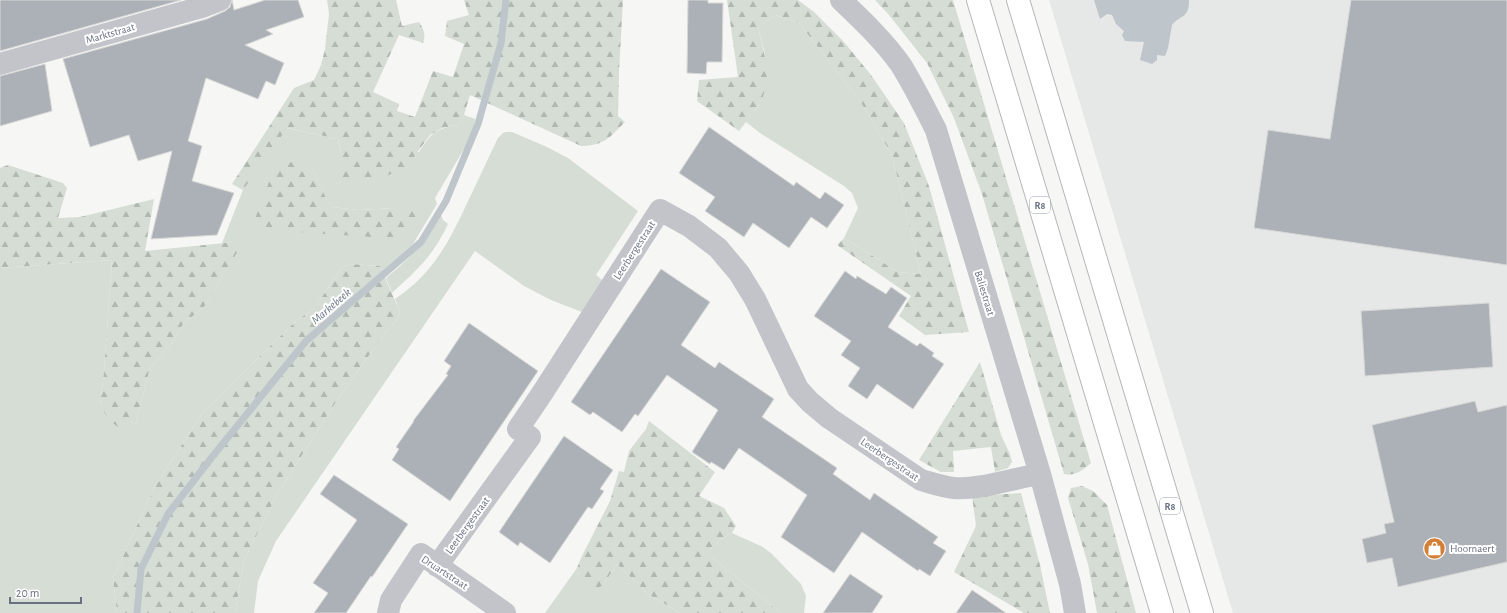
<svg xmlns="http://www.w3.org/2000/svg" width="1507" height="613" font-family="'Alegreya Sans',sans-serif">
<defs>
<pattern id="forest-firs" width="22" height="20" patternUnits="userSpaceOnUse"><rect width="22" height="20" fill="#d6ddd5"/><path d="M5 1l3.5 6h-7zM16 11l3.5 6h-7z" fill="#b1b8b2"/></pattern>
</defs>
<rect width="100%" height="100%" fill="#f6f6f4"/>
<!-- built -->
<path fill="#e6e7e7" d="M1049,0H1507V613H1233Z"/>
<!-- green -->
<path fill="#d6ddd5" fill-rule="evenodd" d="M775,15L799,23L860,101L892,155L921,274L898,272L844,238L858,208L852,193L844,186L760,133L746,122L759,105L765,54L758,27Z
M464,115L475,119L474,132L435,198L437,204L413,244L382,271L380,266L351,264L341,268L314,309L297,320L203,412L154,488L113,578L117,613H0V268L112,260L104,371L100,406L136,421L150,368L172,343L183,324L205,306L243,242L222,243L243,190L286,128L338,139L343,161L419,152C432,132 435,129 459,125ZM313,170L321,188L331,207L359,210L395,208L251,228Z
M506,132H512L547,147L568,158L638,211L596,275L607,284L587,314L551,300L524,286L475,251L276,541L258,581L254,613H235L244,560L279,491L341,394L386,332L398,319L400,312L395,299C434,273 450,240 469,199C479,179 488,158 498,138L503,133Z
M441,215L443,220L448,224C433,256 418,269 392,293L386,278C411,257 424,243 441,215Z
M732,533L763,547L772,554L801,584L806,596L804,613H781L710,556V550L720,540Z
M617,564L648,594L680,613H545L577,568L578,578L603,585Z"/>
<!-- forest -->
<path fill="url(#forest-firs)" d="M327,0H396L402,26L419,22C424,30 426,34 423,43L399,35L373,92L399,104L397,111L415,117L433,71L453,77L464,44L445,36L447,21L469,15L464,0H623L619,72L618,116L625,122C610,137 604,146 581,146L470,95L464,115L459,125L442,128L430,135L405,169L374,180L348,182L333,173L343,161L338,139L287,128L243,190L232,184L294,88L314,80L321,65L325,49L329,14Z
M727,0H798L814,12L844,42L871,75L904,123L929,186L969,332L925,335L899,316L911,296L837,245L844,238L898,272L921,274L892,155L860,101L799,23L775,15L758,27C764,53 774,82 758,106C752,115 745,123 739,131L697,101L699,80L738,77Z
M875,0H953L1091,463C1083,470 1076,476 1064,474L982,194L954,118L927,63L889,15Z
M300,161L313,170L321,188L331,207L359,210L395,208L415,212L420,219L403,239L251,229L271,177L285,163Z
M8,165L63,183L67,188L58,218L80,217L154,199L145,251L244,241L205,306L183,324L172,343L150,368L136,421L124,431L110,421L100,406L104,371L112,260L0,268V168Z
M351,264L380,266L400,312L398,319L386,332L341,394L279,491L244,560L235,613H117L113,578L154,488L203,412L297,320L314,309L341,268Z
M980,362L1001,435L1010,454L1012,462L1008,468L995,472L991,447L953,451L954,472H941L919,460Z
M649,421L715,472L699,496L724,508L736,526L732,533L720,540L710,550V556L781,613H680L648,594L617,564L603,585L596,589L578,578L577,568L581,558L610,501L619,471L624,472L629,451L646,429Z
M1082,486L1093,491L1107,505L1136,613H1097L1088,564L1068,498L1071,488Z
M1021,493L1040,565L1050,613H1024L954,572L976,526L972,496Z"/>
<!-- water -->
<path fill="#bec5cb" d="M1094,0H1189C1189,19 1181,14 1172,25L1168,48L1165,56L1157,55V60L1152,64L1140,60L1144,42L1125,41L1122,35L1124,31L1116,24L1112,15L1107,14L1100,19Z"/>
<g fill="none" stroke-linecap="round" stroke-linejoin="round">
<!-- stream -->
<path stroke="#bec5cb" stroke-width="7" d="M137,613L141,569L168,514L212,457L306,341L421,242L446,201L478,124L501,43L506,0"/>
</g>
<!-- building -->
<path fill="#acb0b7" stroke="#d7d8d6" d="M0,0H181L0,51Z
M232,0L234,10L265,0H298L304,17L266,30L273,34L245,45L284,63L275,85L266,81L258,99L206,78L188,141L202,146L192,181L234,193L217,235L151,239L172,151L138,161L129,135L90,147L63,59L207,19L225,11L230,7Z
M688,0H708V3H723L722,62H707L706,74L687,73Z
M1351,0H1507V265L1254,228L1268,130L1330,139Z
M45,64L52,111L0,126V76Z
M709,127L794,186L796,182L820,199L825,192L844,205L827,228L811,217L789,248L753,223L744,237L705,211L715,197L679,173Z
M661,269L710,302L681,345L715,368L719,362L774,399L762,417L837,468L833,474L870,500L874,493L938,537L933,543L946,551L930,576L919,569L918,571L862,532L834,573L781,537L807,495L739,448L724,470L711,462L710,464L692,452L718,410L667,375L638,416L635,414L622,432L593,412L590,415L571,402Z
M845,271L856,279L857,276L886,294L891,287L907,298L888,327L917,346L920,343L934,353L932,356L944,364L913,409L877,384L867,399L848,386L860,368L841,355L851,341L814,316Z
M1489,303L1493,367L1365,376L1361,311Z
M469,323L538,371L450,501L392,460L399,449L396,447L414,421H413L448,375L446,374L451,366L444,361Z
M1475,401L1478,412L1507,405V562L1398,587L1392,558L1367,563L1362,539L1386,533L1384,524L1394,522L1372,425Z
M564,436L613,470L600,489L604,491L592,509L588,507L550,563L520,542L518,546L499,532Z
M334,475L408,524L372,577L371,576L346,613H314L328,593L313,583L357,520L320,494Z
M850,574L883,596L872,613H823Z
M972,590L1006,613H956Z"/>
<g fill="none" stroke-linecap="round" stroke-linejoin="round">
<defs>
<path id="highway" d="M978,0L1162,613
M1018,0L1202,613"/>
</defs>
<!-- highway casing -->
<use href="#highway" stroke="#b5b7bb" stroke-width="24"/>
<!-- street -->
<path stroke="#c2c4c9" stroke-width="22" d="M841,0C862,20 884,41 901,65C914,86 925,108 936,130L1040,474L1070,584L1075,613
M0,64L202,7L220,0
M437,566L530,437L518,429L541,395L660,210L689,226L718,248L728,260L739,273L755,299L798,389L810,402L829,418L921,480C932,483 943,487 954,488C980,490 1014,478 1040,474
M388,613L391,600L421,554L505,613"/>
<!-- highway -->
<use href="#highway" stroke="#fff" stroke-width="22"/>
</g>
<!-- icons -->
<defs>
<symbol id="shop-disc" viewBox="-11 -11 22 22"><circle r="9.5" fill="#d38036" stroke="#fff"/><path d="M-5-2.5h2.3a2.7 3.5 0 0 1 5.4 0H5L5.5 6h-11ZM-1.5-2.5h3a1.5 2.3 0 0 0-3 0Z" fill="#fff"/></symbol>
</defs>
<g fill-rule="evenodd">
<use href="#shop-disc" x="1422" y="536" width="25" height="25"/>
</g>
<g text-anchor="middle" stroke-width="4" stroke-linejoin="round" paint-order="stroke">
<!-- shield labels -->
<g fill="#fff" stroke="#959ba8" stroke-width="1">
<rect x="1030" y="197" width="20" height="16" rx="3"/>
<rect x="1160" y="498" width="20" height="16" rx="3"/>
</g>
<g font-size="10" font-weight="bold" fill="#687082">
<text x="1040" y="209">R8</text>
<text x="1170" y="510">R8</text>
</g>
<!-- street labels -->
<g font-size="11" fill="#687082" stroke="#fff">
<text transform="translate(110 33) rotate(-16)" y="4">Marktstraat</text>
<text transform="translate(634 250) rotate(-57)" y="4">Leerbergestraat</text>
<text transform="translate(985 293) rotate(73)" y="4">Baliestraat</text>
<text transform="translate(890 459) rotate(34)" y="4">Leerbergestraat</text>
<text transform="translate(467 525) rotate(-54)" y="4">Leerbergestraat</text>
<text transform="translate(445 572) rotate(33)" y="4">Druartstraat</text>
</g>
<!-- poi labels -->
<g font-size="11" fill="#687082" stroke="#fff" text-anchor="start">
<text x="1450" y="552">Hoornaert</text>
</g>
<!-- water labels -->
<g font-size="12" font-style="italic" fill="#697785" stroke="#fff">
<text transform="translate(331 306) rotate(-41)" y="4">Markebeek</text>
</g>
</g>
<!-- scale -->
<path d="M10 597v6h71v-6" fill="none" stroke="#687082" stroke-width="2"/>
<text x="16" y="597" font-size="12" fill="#687082" stroke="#ffffff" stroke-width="3" paint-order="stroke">20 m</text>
</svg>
